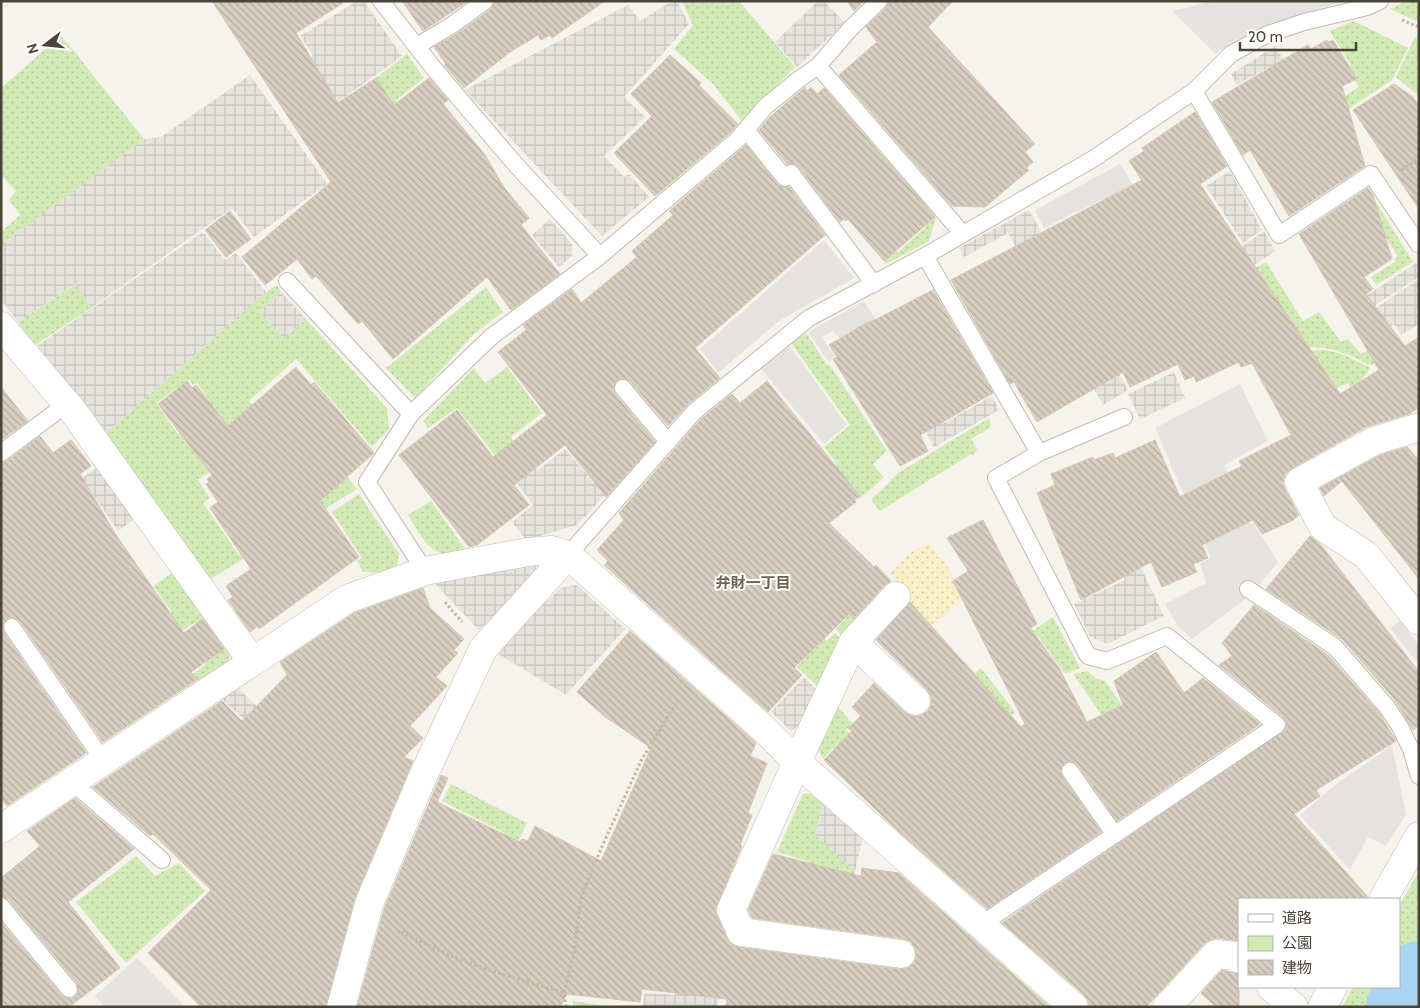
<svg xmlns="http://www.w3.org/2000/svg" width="1420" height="1008" font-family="Cabin,'Noto Sans JP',sans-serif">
<defs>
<pattern id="industrial-grid" width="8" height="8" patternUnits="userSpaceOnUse" patternTransform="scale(1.25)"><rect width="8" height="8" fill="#e6e2dd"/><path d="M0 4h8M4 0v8" fill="none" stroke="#c7c3be"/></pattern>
<pattern id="green-dots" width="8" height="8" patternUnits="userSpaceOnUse" patternTransform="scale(1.25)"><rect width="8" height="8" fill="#d2eab5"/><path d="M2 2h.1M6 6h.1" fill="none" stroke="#b6ca9c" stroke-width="1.8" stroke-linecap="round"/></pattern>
<pattern id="sand-dots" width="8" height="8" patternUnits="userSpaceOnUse" patternTransform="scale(1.25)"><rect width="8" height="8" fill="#f9efc9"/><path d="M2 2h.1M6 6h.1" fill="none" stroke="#d7cead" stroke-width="1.8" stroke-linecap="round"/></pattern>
<pattern id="building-back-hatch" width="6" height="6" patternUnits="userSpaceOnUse" patternTransform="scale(1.25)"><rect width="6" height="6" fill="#d8cfc1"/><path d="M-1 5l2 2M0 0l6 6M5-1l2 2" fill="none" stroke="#b1aa9e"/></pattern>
</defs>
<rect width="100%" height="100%" fill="#f6f3ec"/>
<!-- industrial -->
<path fill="url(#industrial-grid)" d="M357,1H364L402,56L337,103L307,60L313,55L300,36Z
M672,1H677L689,24L624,97L645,117L604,156L624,177L629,174L649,197L602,236L465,90L628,5L640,21Z
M818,1H824L845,23L797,67L775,42Z
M1275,46L1312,108L1284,97L1267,68L1237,85L1231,74Z
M250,75L327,184L254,237L232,208L91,308L75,284L18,322L1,300V245L144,139L161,137Z
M1230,171L1262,230L1243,243L1206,186Z
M1029,210L1128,390L1103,405L1008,233L964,257L959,248Z
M550,219L572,244V256L559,267L532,235Z
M1264,231L1275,251L1253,266L1198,278Z
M203,232L225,260L236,253L266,292L105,434L37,346Z
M1416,263L1419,267V277L1374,306L1367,295Z
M1419,279V324L1401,335L1394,324L1384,331L1371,311Z
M281,292L306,319L284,339L259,312Z
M913,367L944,423L992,396L999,410L934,447L895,377Z
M1174,372L1185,398L1140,419L1128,394Z
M565,449L605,495L577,525L526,540L512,522L533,505L514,479L533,465L538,470Z
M98,467L136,518L118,531L82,478Z
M1125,534L1164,616L1107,644L1090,637L1074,604L1125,580L1118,565Z
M534,562L538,573L479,630L435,584Z
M577,585L625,629L566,695L493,651L562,587Z
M804,677L817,690L800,726L791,731L771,712Z
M237,687L273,722L262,735L220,698Z
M824,801L863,838L855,871L815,835Z
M683,940L726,961L717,1007H642L645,993L675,995Z"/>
<!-- green -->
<path fill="url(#green-dots)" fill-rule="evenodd" d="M682,1H739L795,67L742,121L712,83L674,49L693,25Z
M1406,1H1419V22L1390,9Z
M1354,21L1408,48L1392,80L1345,111L1339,100L1359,87L1347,68L1351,65L1330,31Z
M61,35L144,139L1,245V232L20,215L9,200L16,191L1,175V88Z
M1415,37L1419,38V96L1396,77Z
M407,54L424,78L396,100L413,123L372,101L385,91L376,78Z
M910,183L936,218L929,241L886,264L882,259L895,249L898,252L926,227L905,202L889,198Z
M1374,199L1413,262L1376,285L1371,277L1395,262L1394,259L1398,257L1367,207Z
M1266,262L1303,321L1319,312L1341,342L1348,339L1361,354L1380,344L1386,353L1371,366C1345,352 1328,345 1298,348L1250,271Z
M76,284L91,308L34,346L18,322Z
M277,285L281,292L259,312L284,339L306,319L387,408L389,429L372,447L296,359L249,401L323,481L337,472L348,478L357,489L209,580L105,434L266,292ZM189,379L193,385L197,383L210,401L207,404L210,410L178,434L156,403ZM218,466L255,545L239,555L203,503L210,498L198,480Z
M486,287L503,312L473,335L415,398L386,368Z
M806,333L827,365L829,364L887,451L873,464L884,478L859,499L832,469L837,464L824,447L850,425L791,343Z
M1325,350L1342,354L1371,368L1352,391L1348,383L1329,391L1306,351Z
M507,367L542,413L511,437L529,462L512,476L457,408L428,428L423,421L474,368L485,383Z
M989,418L991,425L988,429L971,439L977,449L973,456L971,454L880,511L871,500L898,473Z
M359,494L399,554L397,565L387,573L363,572L357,561L362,558L332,512Z
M431,501L468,553C430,560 426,543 408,515Z
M865,558L872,565L860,576L880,599L842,636L836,629L849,615L837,603L855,567Z
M173,572L230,652L228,661L199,682L193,674L206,664L198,651L208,643L194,623L177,634L165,618L172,612L153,586Z
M1053,617L1080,668L1065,674L1038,636L1031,641L1026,635Z
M835,633L840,639L818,687L797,667L823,638L827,641Z
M964,661L975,673L981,668L1015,712L987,739L949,674Z
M1087,671L1097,679L1104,680L1126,711L1106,721L1073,674Z
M837,706L852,723L846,730L850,734L835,749L833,748L823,759L818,748Z
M451,784L527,823L499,880L485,873L505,833L442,801Z
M813,793L824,801L815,835L855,871L852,885L807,866L808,861L777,852L803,794Z
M136,856L155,876L179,863L205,891L126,963L76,902Z
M1419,871V955L1389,1007H1342L1353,987H1399V906Z
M573,1001L613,1007H573Z"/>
<!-- sand -->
<path fill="url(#sand-dots)" d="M929,542L940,559H943L965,598L927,629L901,604L908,598L890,573L913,551Z"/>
<!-- parking -->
<path fill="#e5e3e0" d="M1213,1H1347L1271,23L1230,43L1216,54L1172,11Z
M1120,164L1186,270L1168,319L1103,199L1044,228L1035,210Z
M824,240L854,278L779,321L718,373L700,349Z
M864,301L880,326L848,348L833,331L822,337L834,356L829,362L808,332Z
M789,345L847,425L824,444L761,369Z
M1240,384L1268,441L1224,465L1250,524L1253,523L1278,562L1251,595L1192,639L1177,625L1165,604L1206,583L1200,563L1211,558L1155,428Z
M1400,621L1419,645V665L1390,628Z
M1392,745L1406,815L1386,846L1368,837L1350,870L1300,815L1335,785Z
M137,958L185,1007H105L95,996Z"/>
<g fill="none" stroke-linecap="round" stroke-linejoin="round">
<!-- river -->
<path stroke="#a9d4f2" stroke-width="70" d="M1401,1007L1419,976"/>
</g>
<!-- building -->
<path fill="url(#building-back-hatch)" stroke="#d3c7b4" d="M212,1H346L296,33L338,103L376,78L394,105L429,78L448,100L443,104L485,155L503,186L529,218L521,225L560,274L511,310L487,277L393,359L362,321L358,324L316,276L312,279L297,259L265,285L242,257L331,182Z
M402,1H468L423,31Z
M495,1H605L552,38L550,35L541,40L538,35L510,52L464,88L444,65L446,64L434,47L458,33L491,9Z
M847,1H864L854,11Z
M889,1H953L928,27L1035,144L1025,152L1033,162L1026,168L1029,170L985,207L952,206L839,75L877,42L866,27L886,8Z
M1327,40L1329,42L1333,40L1357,79L1342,86L1365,166L1289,216L1250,150L1243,155L1212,102L1308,45L1311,49Z
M670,55L701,83L699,85L738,124L731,132L655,196L614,153L652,116L631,94Z
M1394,84L1413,97L1419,106V209L1353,110Z
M805,87L807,91L811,87L817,94L824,88L935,217L884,261L848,219L846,221L844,219L840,222L799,167L794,164H787L759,130L771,116Z
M1195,112L1227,166L1200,184L1340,394L1379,370L1299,234L1368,188L1373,195L1392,259L1364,277L1373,289L1366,294L1405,346L1419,337V407L1409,414L1366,427L1291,469L1285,474L1283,482L1285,489L1299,515L1292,521L1262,534L1253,520L1202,545L1208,558L1193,564L1197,572L1162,587L1151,562L1081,600L1037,493L1055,485L1051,474L1093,457L1094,460L1113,453L1115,458L1155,440L1180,497L1242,466L1239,461L1291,435L1252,363L1241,367L1239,362L1196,382L1194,376L1185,380L1178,364L1130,387L1123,372L1037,422L1014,382L1010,384L951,280L1142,180L1129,161L1144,151L1142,148Z
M746,145L778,185L782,187H789L825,235L695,348L720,378L688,404L668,426L630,381L622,378L616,381L613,389L615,394L655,442L606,497L565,445L514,485L529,505L477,545L469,547L399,455L457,410L493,457L547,415L498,352L526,330L523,325L572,289L581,303L637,257L632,251L673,215L669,211Z
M230,211L251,239L226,257L205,230Z
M933,290L993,393L920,435L928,451L900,466L833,359L837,357L829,345L868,322L869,323Z
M296,367L311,385L314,382L374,453L320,501L359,557L259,629L258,626L250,632L228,600L233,597L226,586L251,569L210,508L218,502L206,484L209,482L207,479L212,475L158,404L187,381L192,388L196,385L228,426Z
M767,381L860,496L854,500L856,502L829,523L874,567L876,565L891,581L885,585L853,619L849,614L794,668L802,675L768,712L604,565L608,561L597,550L624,520L619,513L701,419L732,394L740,403Z
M1,387L28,421L1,440Z
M40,436L53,453L71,440L91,466L80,474L116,535L184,633L203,619L224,649L191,672L198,679L103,742L20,621L12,617L6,619L2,627L4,633L86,753L7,806L1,798V463L7,461Z
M1407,447L1419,460V579L1342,481L1324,496L1320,488L1380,455Z
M983,520L1037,624L1030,628L1059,668L1087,722L1123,705L1114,681L1156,652L1184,693L1203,678L1260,724L1117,821L1078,765L1070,761L1065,763L1061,767L1062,776L1101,832L987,909L898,831L824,760L852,731L848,728L861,716L852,707L874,683L905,712L912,716H920L928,711L931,705V697L927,690L876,640L910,602L1021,727L1025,724L953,581L968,571L947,538Z
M1310,536L1321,545L1419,672V726L1413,730L1395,700L1343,640L1266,589Z
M423,588L430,608L464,639L454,650L458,653L436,677L447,686L410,726L423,738L404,757L413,761L355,898L326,1007H201L148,953L211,890L153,834L150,836L93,787L222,701L242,721L287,675L280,662L354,613Z
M1254,605L1328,655L1379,713L1396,741L1316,790L1320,796L1294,814L1368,897L1367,899H1239V941L1217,938L1210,940L1205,943L1146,1007H1089V1002L1084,995L1002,923L1285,730L1287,725L1283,717L1219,665L1232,656L1222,643Z
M630,631L752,739L756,743L750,756L767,763L748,813L752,815L740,845L742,846L715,910L727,938L731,944L739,947L899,969L907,968L914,963L916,956L915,948L910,941L904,939L752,918L748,910L773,854L861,876L862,868L899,873L1050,1007H726L727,999L642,989L640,1002L567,994L560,1007H357L384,909L441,775L448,778L437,802L520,842L522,839L528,841L535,826L601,861L651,748L604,716L577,692Z
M75,798L134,849L68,902L120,968L69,1007H1V922L62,996L66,998L71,999L76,996L78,992L77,983L9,900L1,896V878L40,846L27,831Z
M1222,970L1239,974V1007H1216L1201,993Z"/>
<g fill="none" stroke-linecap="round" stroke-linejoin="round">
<defs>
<path id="service" d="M381,1L435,70L516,165L600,256
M417,46L452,25L485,1
M818,66L962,233
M1194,91L1279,235L1371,174L1419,245
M746,130L785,178L791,173L874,284
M925,256L1039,453
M287,281L411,414
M623,388L668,442
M1,453L56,412L65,402
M568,555L694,412L809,318L925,256L1093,159L1194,91L1231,54L1268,34L1304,22L1367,7L1380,1
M425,571L367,482L411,414L491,337L600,256L738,139L766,106L798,80L818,66L850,29L879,1
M1248,589L1335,647L1387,707L1400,727L1411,749L1419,776
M12,627L103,760
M1070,771L1115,835
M72,782L162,860
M1,906L69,989
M982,924L1277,725L1167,636L1107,661L1088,656L996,478L1039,453L1124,417"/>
<path id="minor" d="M1,326L73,411L252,661
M1419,427L1374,441L1299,482L1323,527L1366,555L1419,621
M896,596L853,642L797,762L731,910L741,932L901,954
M853,642L916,701
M1,829L347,599L425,571L528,552L552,550L568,555L763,728L797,762L1074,1007
M1383,899L1419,836
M1271,987L1294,1007
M341,1007L369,904L423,776L483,649L568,555
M1167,1007L1216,954L1235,956L1239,959
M1322,1007L1333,987"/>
</defs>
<!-- service casing -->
<use href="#service" stroke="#c2bbae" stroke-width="18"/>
<!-- minor casing -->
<use href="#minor" stroke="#c2bbae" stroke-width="29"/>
<!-- path -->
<path stroke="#c4b79f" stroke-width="3" stroke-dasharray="2.5 2.5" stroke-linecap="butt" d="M1402,20L1419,27
M1402,170L1419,158
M445,602L462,622
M397,930L451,956L483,968L564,993
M566,1007L564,993L574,953L581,898L600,851L641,761L679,698"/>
<!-- service -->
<use href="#service" stroke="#fff" stroke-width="16"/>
<!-- minor -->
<use href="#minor" stroke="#fff" stroke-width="28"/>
</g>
<g text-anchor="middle" stroke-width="4" stroke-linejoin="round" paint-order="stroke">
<!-- neighbourhood labels -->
<g font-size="15" font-weight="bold" fill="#6e6250" stroke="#fff">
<text x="753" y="588">弁財一丁目</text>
</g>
</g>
<!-- border -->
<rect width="1420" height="1008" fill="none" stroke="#4b4439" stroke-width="5"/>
<!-- legend -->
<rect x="1238" y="898" width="162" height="90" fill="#ffffff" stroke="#b7b4b0"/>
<rect x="1248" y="914" width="25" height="8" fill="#ffffff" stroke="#b7b4b0"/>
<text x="1282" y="923" font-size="15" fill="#4b4439">道路</text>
<rect x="1248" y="936" width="25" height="15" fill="#d2eab5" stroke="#b7b4b0"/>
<text x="1282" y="948" font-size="15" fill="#4b4439">公園</text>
<rect x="1248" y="960" width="25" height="15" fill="url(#building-back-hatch)" stroke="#b7b4b0"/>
<text x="1282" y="973" font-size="15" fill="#4b4439">建物</text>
<!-- north arrow -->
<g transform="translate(45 45) rotate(254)" stroke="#ffffff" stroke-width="4" paint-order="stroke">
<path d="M0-4L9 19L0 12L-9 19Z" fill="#4b4439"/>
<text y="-8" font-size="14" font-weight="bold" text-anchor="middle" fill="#4b4439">N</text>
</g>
<!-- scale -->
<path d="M1240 42v8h116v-8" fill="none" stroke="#4b4439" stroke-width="2.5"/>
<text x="1248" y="42" font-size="15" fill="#4b4439" stroke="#ffffff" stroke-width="4" paint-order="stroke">20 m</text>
</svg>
